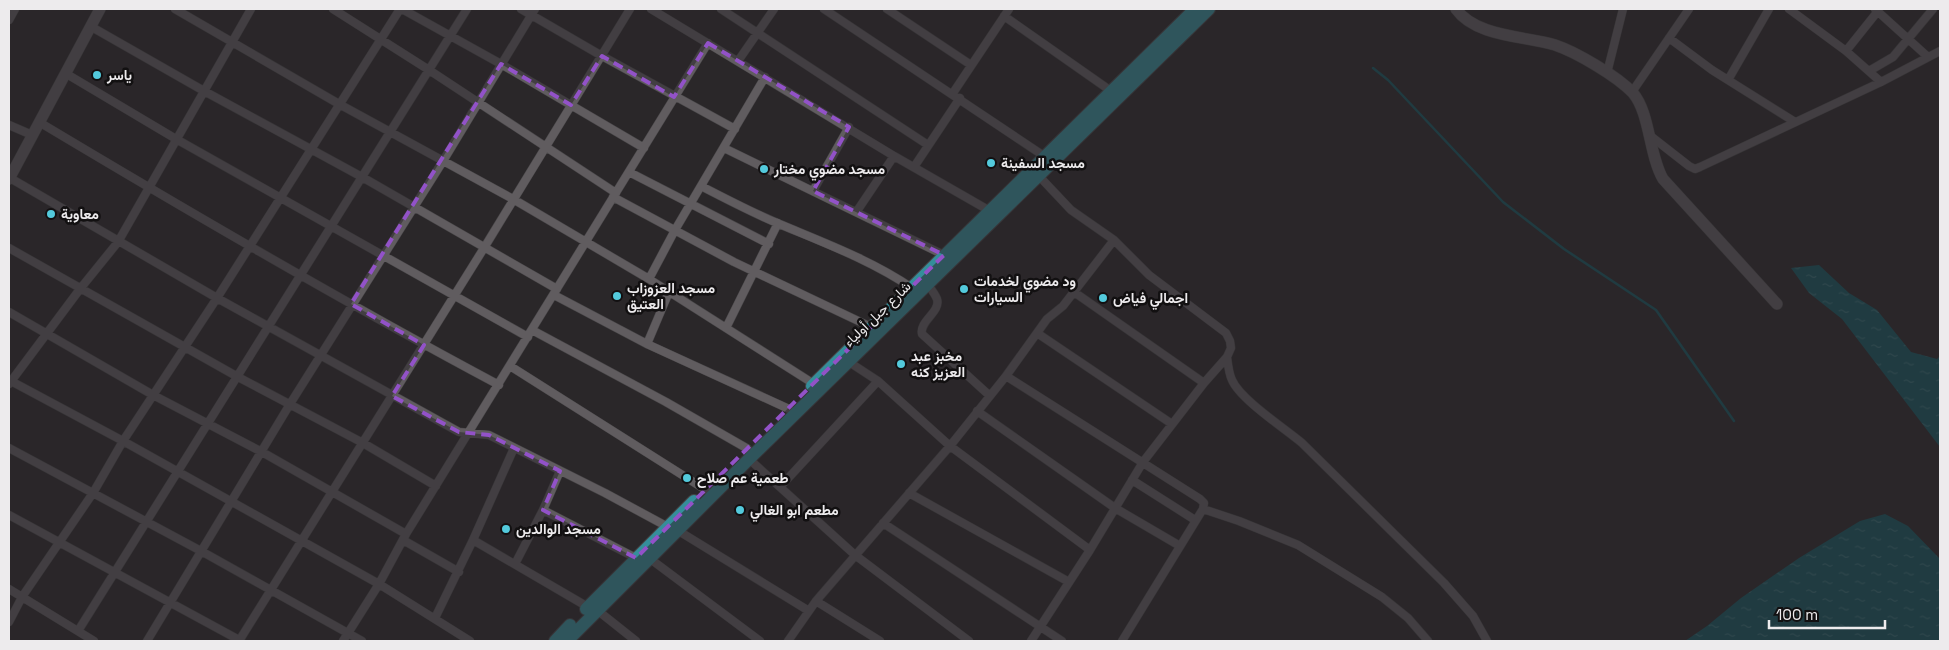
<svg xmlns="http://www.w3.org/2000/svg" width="1949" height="650" font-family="'Space Grotesk',Vazirmatn,sans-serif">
<defs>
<pattern id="water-ripples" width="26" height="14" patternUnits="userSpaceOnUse" patternTransform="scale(1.25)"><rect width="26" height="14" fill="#14555e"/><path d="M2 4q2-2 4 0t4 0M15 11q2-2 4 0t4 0" fill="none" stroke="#366e75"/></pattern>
</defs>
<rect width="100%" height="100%" fill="#2a2729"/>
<!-- water -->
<path fill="url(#water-ripples)" d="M1819,265L1849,293L1877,310L1911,352L1937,359L1940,356V447L1842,319L1809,293L1791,268Z
M1885,514L1908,526L1940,559V641H1685L1707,626L1741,598L1799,558L1860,521Z"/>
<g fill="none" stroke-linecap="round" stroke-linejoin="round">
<!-- stream -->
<path stroke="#14555e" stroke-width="2.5" d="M1373,68L1388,80L1503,202L1564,249L1656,310L1734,421"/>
<defs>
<path id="street" d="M175,9L339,104L513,199L649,279L814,384
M333,9L429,70L616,193
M402,9L501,64L644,148
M521,9L602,56L735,129
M651,9L894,156L990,211
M721,9L928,145
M824,9L1044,156
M887,9L971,65
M1789,9L1846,51L1881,82
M1875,9L1928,57
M1004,16L1111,91
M9,20L15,9
M90,26L204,91L362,177L557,289
M1669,38L1712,70L1795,122
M1846,51L1878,11
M738,61L774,9
M1869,71L1893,57L1933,9
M65,73L176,139L528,337
M1607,73L1623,9
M1728,80L1769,9
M1632,92L1689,9
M953,93L1009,9
M39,122C191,213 343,302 499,385
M9,125L32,135
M1648,134L1689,166L1695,169L1700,167L1881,82L1940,51
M724,148L944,255
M914,167L960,98
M629,172L769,244
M10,178L217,298L459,432L489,435L605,493L668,527
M701,186C726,199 751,212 777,223C822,242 871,260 912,288
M813,191L849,127
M613,197L734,262L871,327
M857,211L894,156
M9,248L238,377L363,443L436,486
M649,279L675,230L765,77
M928,285C931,289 935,294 937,299C941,312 919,321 922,334L990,396
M1074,292L1204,383
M554,295L647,344L789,409
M9,312L153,395L262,452L406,534
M726,328L778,223
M532,330L666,402L748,449
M1037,333L1172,424
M647,344L669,292
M1227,357C1228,365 1229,374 1232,380C1240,399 1284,428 1302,443L1444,583L1473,616L1487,641
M849,362L878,381L950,446L1090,550
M510,366L706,490
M1006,376L1200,499L1204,503L1203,509L1122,641
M9,380L123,441L379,584L470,641
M9,384L80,289L118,242L251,9
M977,411L1115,508L1180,546
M9,448L201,551L362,641
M749,459L855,555L969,641
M1132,480L1195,520
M780,487L878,381
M909,493L1069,582
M1203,509L1239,521L1298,545L1382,597L1408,618L1428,641
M543,510L636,558
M9,515L241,641
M883,523L1062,641
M677,530L809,611
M403,540L459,572
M473,540L588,607
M649,558L760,641
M515,564L543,510L560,471
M9,589L94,641
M816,601L880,641
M597,610L636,641
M435,618L473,540L514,448
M9,622L22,597L93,493L123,441L217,298L400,9
M78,631L467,9
M147,641L290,404L443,161L535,9
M239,641L484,248L630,9
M343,641L379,584L406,534L708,43
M788,641L816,601L950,446L1006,376L1047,319L1063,306L1114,240
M1031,641L1090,550L1143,462L1204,383L1227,357L1231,348L1230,341L1226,333L1149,275L1114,240L1071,210L1038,175"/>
<path id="secondary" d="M1456,9C1476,37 1525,36 1555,45C1576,52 1617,76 1633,93C1650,113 1649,155 1663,179L1777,304
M9,179L100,9"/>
<path id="primary" d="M812,386L1195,9
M586,609L694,501
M555,641L570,625
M567,641L749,459L1209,9"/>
</defs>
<!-- street casing -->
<use href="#street" stroke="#474547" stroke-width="9"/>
<!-- secondary casing -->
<use href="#secondary" stroke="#474547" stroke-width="12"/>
<!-- primary casing -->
<use href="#primary" stroke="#474547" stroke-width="14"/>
<!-- street -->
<use href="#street" stroke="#605c5f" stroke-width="8"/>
<!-- secondary -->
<use href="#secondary" stroke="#605c5f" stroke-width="11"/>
<!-- primary -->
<use href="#primary" stroke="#358e9a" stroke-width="12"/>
</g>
<!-- marked area -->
<path d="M0 0H1949V650H0ZM708,43L849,127L813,191L944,255L636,558L543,510L560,471L489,435L459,432L392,396L424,345L351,304L501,64L571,105L602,56L674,97Z" fill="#2a2729" fill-opacity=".55" fill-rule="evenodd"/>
<path fill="none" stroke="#9252c8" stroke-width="4" stroke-dasharray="10 6" stroke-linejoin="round" d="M708,43L849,127L813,191L944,255L636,558L543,510L560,471L489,435L459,432L392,396L424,345L351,304L501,64L571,105L602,56L674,97Z"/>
<!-- markers -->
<g fill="#53cadc" stroke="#121011" stroke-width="2">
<circle cx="97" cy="75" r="5"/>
<circle cx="991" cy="163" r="5"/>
<circle cx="764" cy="169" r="5"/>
<circle cx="51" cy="214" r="5"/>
<circle cx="964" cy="289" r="5"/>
<circle cx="617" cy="296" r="5"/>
<circle cx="1103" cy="298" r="5"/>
<circle cx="901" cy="364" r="5"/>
<circle cx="687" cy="478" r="5"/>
<circle cx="740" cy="510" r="5"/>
<circle cx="506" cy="529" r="5"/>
</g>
<g text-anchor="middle" stroke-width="5" stroke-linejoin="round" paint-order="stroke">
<!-- poi labels -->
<g font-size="14" font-weight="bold" fill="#edebed" stroke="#121011" text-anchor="start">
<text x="107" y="80">ياسر</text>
<text x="1001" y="168">مسجد السفينة</text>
<text x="774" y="174">مسجد مضوي مختار</text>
<text x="61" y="219">معاوية</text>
<text x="974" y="286">ود مضوي لخدمات<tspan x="974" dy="16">السيارات</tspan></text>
<text x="627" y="293">مسجد العزوزاب<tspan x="627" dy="16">العتيق</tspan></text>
<text x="1113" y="303">اجمالي فياض</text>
<text x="911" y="361">مخبز عبد<tspan x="911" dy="16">العزيز كنه</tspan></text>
<text x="697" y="483">طعمية عم صلاح</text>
<text x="750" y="515">مطعم ابو الغالي</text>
<text x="516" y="534">مسجد الوالدين</text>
</g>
<!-- street labels -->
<g font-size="14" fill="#edebed" stroke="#121011">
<text transform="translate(877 314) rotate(-44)" y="5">شارع جبل أولياء</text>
</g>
</g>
<!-- border -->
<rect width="1949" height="650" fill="none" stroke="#edebed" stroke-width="20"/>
<!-- scale -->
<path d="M1769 620v8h116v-8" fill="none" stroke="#edebed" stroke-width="2.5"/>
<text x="1776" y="620" font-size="15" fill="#edebed" stroke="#121011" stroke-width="4" paint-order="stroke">100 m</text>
</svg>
